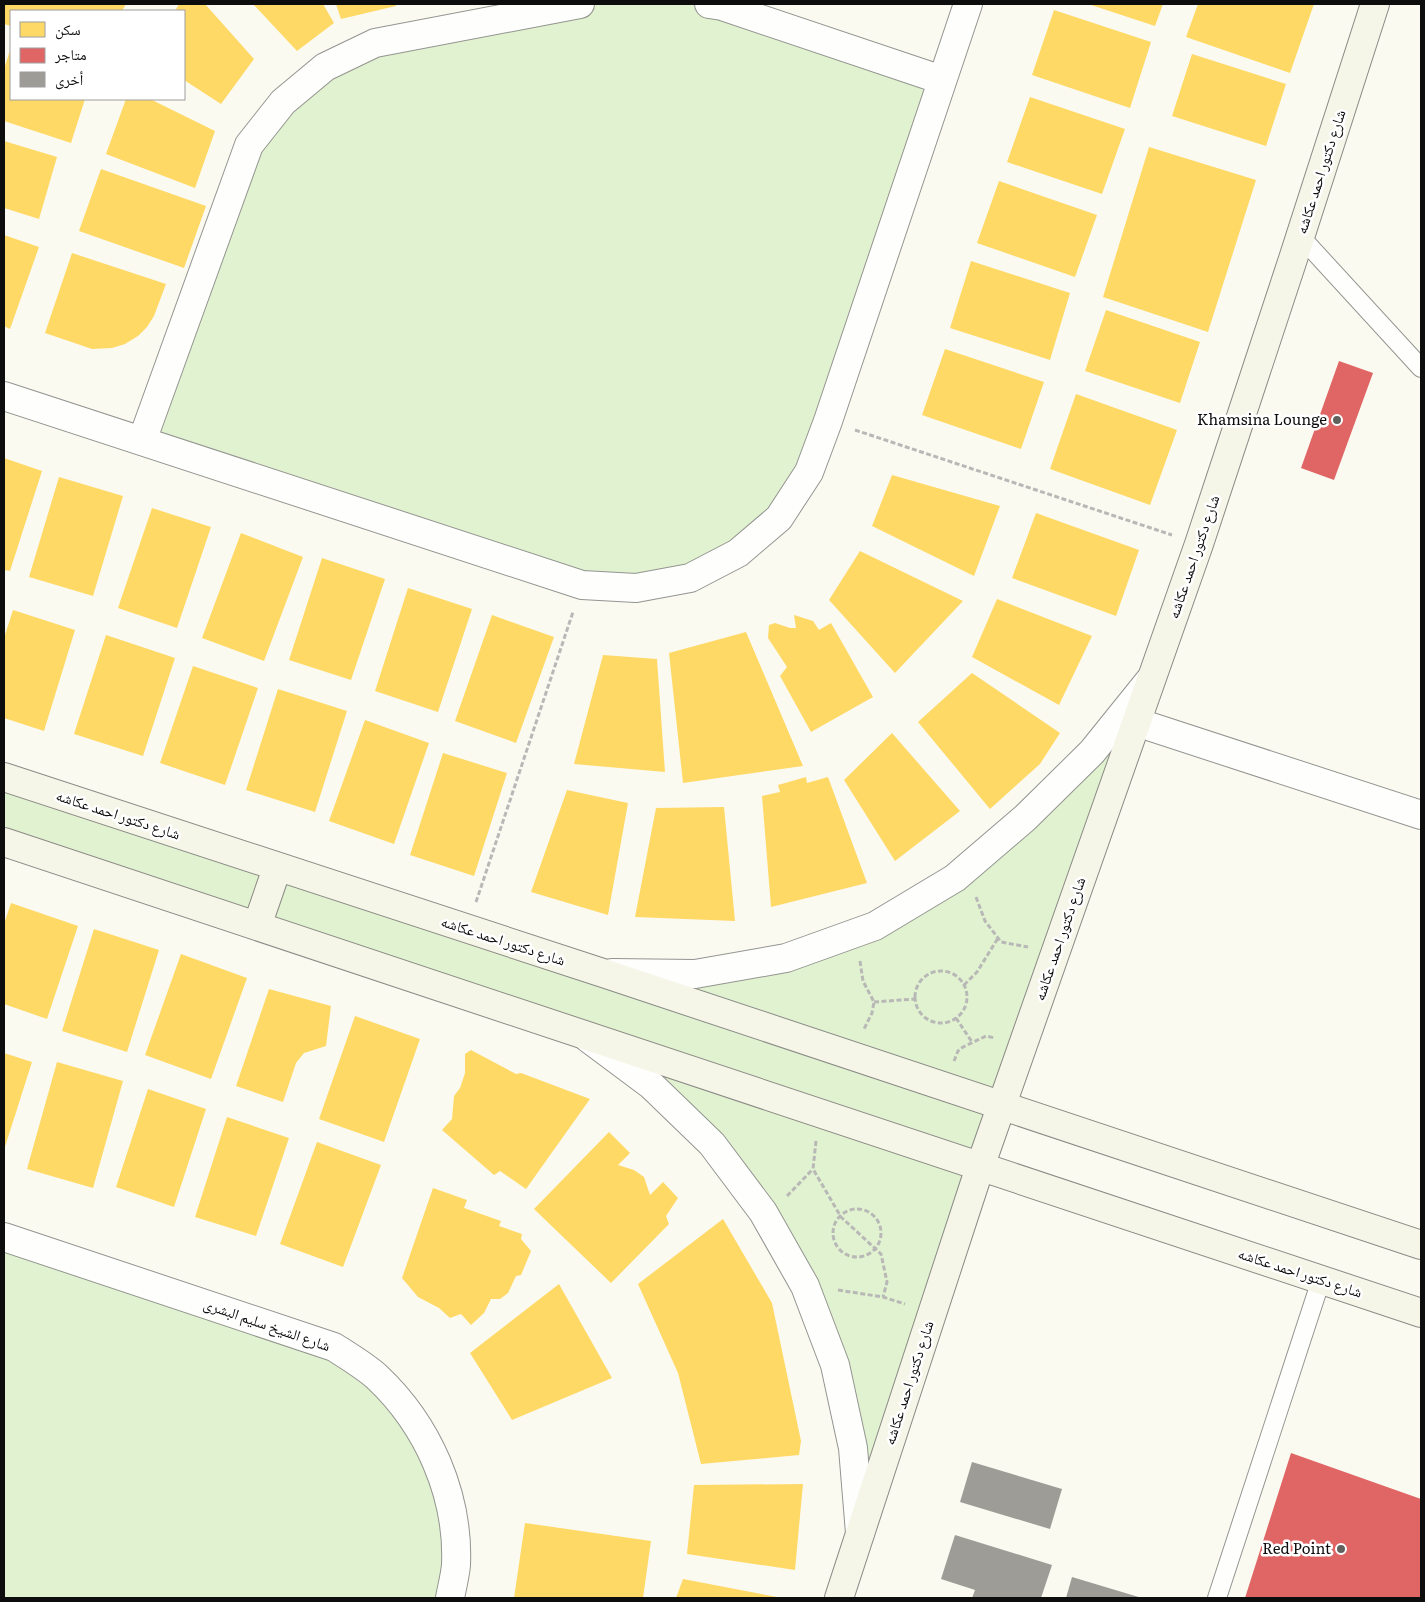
<svg xmlns="http://www.w3.org/2000/svg" width="1425" height="1602" font-family="Literata,'Noto Naskh Arabic',serif">
<rect width="100%" height="100%" fill="#fbfaf1"/>
<!-- green -->
<path fill="#e1f2d0" d="M580,4H709L942,80L809,472L738,553L636,588L142,441L249,145L325,67Z
M1151,679L860,1533L853,1448L766,1217L583,1035L4,842V777L603,973L786,958L955,878Z
M4,1237L334,1347L436,1460L450,1598H4Z"/>
<!-- homes -->
<path fill="#ffd966" d="M5,4H126L122,11H11V26L4,24Z
M179,4H205L254,59L221,104L184,80V11H175Z
M253,4H323L334,23L297,51Z
M336,4H395L396,6L341,19Z
M1088,4H1163L1155,26Z
M1198,4H1314L1290,73L1186,37Z
M1054,10L1151,42L1130,108L1032,75Z
M11,47V99H85L71,143L4,121V69Z
M1192,54L1286,84L1266,146L1172,116Z
M1030,97L1125,129L1102,194L1007,162Z
M126,99H150L215,131L195,188L106,154Z
M4,141L57,157L39,219L4,208Z
M1149,147L1256,180L1208,332L1103,297Z
M101,169L206,206L184,268L79,231Z
M999,181L1097,215L1075,277L977,243Z
M4,235L39,247L10,329L4,326Z
M72,253L166,284L154,316L147,327L138,336L125,344L112,348L92,349L45,333Z
M971,261L1070,293L1050,360L950,328Z
M1106,310L1200,342L1180,403L1085,371Z
M945,349L1044,382L1021,449L922,415Z
M1076,394L1177,430L1150,505L1050,469Z
M4,458L42,471L10,571L4,570Z
M892,475L1000,506L974,576L872,526Z
M59,477L123,496L93,596L29,577Z
M152,508L211,527L177,628L118,608Z
M1036,513L1139,550L1116,616L1012,578Z
M241,533L303,557L264,661L202,638Z
M860,551L963,601L895,673L829,600Z
M322,558L385,579L351,680L289,660Z
M408,588L472,609L438,712L375,691Z
M997,599L1092,636L1059,705L972,657Z
M13,610L75,630L44,731L4,718V638Z
M492,615L554,637L516,743L455,721Z
M794,615L813,621L819,630L831,623L873,697L811,732L780,676L787,667L768,638L769,625L775,623L790,628H796Z
M746,632L803,766L683,783L669,653Z
M106,635L175,658L143,756L74,734Z
M603,655L657,659L665,772L574,764Z
M193,666L258,688L225,785L160,763Z
M972,673L1060,733L1040,764L990,809L918,722Z
M278,689L347,711L315,812L246,790Z
M365,720L429,743L394,844L329,821Z
M892,733L960,811L895,861L844,780Z
M443,753L507,773L474,876L410,855Z
M806,777L807,783L828,777L867,883L771,907L762,796L780,792L778,785Z
M567,790L628,803L608,915L531,892Z
M724,807L735,921L635,917L656,808Z
M11,903L78,926L47,1019L4,1004V924Z
M94,929L159,950L127,1052L62,1031Z
M181,954L247,978L211,1079L145,1055Z
M269,989L331,1006L326,1046L304,1053L296,1063L283,1102L236,1086Z
M355,1016L420,1039L384,1142L319,1119Z
M471,1050L516,1074L521,1073L590,1099L526,1189L500,1171L494,1175L442,1130L452,1119L454,1096L460,1088L465,1073V1054Z
M4,1053L32,1062L4,1150Z
M57,1062L123,1081L93,1188L27,1169Z
M148,1089L206,1109L174,1207L116,1187Z
M227,1117L289,1138L256,1236L195,1217Z
M609,1132L630,1153L618,1165L634,1170L644,1177L650,1195L663,1182L678,1198L666,1216L669,1224L611,1283L534,1209Z
M317,1142L381,1165L343,1267L280,1244Z
M433,1188L467,1200L464,1208L501,1221L499,1226L522,1234L521,1239L531,1251L521,1275L516,1276L508,1293L500,1299H491L484,1313L471,1325L461,1314L450,1318L439,1308L418,1297L402,1278Z
M723,1219L772,1303L801,1441L799,1455L701,1464L678,1373L638,1284Z
M559,1284L612,1378L512,1420L470,1353Z
M803,1484L795,1570L687,1554L694,1485Z
M525,1523L651,1541L643,1598H514Z
M683,1579L777,1597V1598H676Z"/>
<!-- shops -->
<path fill="#e06666" d="M1339,361L1373,373L1334,480L1301,468Z
M1291,1453L1421,1499V1598H1245Z"/>
<!-- building -->
<path fill="#9e9c97" d="M972,1462L1062,1489L1050,1529L960,1502Z
M955,1535L1052,1565L1041,1598H972L975,1590L941,1579Z
M1072,1577L1142,1598H1066Z"/>
<g fill="none" stroke-linecap="round" stroke-linejoin="round">
<defs>
<path id="lane" d="M1300,236L1421,368
M1217,1598L1321,1280"/>
<path id="street" d="M709,4L722,6L942,80
M4,396L582,585L636,588L690,578L738,553L779,518L809,472L828,421L968,4
M142,441L249,145L283,102L325,67L375,43L580,4
M1136,722L1421,815
M612,973L695,974L786,958L875,926L955,878L1025,818L1092,752L1150,680
M588,1038L651,1085L712,1144L763,1212L805,1286L835,1365L853,1448L860,1533
M4,1237L334,1347C348,1356 365,1366 377,1377C428,1425 459,1495 456,1565C455,1576 452,1587 450,1598"/>
<path id="secondary" d="M4,777L603,973L1421,1245
M4,842L1421,1313
M257,926L277,868
M839,1598L980,1167L1199,544L1292,262L1375,4"/>
</defs>
<!-- lane casing -->
<use href="#lane" stroke="#949490" stroke-width="20"/>
<!-- street casing -->
<use href="#street" stroke="#949490" stroke-width="30"/>
<!-- secondary casing -->
<use href="#secondary" stroke="#8b8a86" stroke-width="30"/>
<!-- path -->
<path stroke="#b8b8b6" stroke-width="3" stroke-dasharray="5 2.5" stroke-linecap="butt" d="M855,430L1172,535
M976,897L985,921L1001,942L1028,947
M476,902L573,612
M860,961L863,981L874,1002L872,1013L864,1029
M915 997a26 26 0 1 1 52 0a26 26 0 1 1-52 0Z
M964,985L977,972L998,938
M874,1002L915,999
M956,1018L972,1042
M954,1061L958,1051L963,1047L986,1036L995,1038
M816,1141L813,1169L841,1217L881,1254L887,1282L883,1297
M787,1196L813,1169
M833 1233a24 24 0 1 1 48 0a24 24 0 1 1-48 0Z
M838,1290L883,1297L905,1304"/>
<!-- lane -->
<use href="#lane" stroke="#fefefd" stroke-width="18"/>
<!-- street -->
<use href="#street" stroke="#fefefd" stroke-width="28"/>
<!-- secondary -->
<use href="#secondary" stroke="#f5f5e8" stroke-width="28"/>
</g>
<!-- markers -->
<g fill="#60605d" stroke="#fff" stroke-width="2">
<circle cx="1337" cy="420" r="5"/>
<circle cx="1341" cy="1549" r="5"/>
</g>
<g text-anchor="middle" stroke-width="5" stroke-linejoin="round" paint-order="stroke">
<!-- street labels -->
<g font-size="15" fill="#0d0d0d" stroke="#fff">
<text transform="translate(1321 172) rotate(-72)" y="5">شارع دكتور احمد عكاشه</text>
<text transform="translate(1194 557) rotate(-71)" y="5">شارع دكتور احمد عكاشه</text>
<text transform="translate(118 815) rotate(18)" y="5">شارع دكتور احمد عكاشه</text>
<text transform="translate(1060 939) rotate(-71)" y="5">شارع دكتور احمد عكاشه</text>
<text transform="translate(503 941) rotate(18)" y="5">شارع دكتور احمد عكاشه</text>
<text transform="translate(1300 1273) rotate(18)" y="5">شارع دكتور احمد عكاشه</text>
<text transform="translate(267 1325) rotate(19)" y="5">شارع الشيخ سليم البشرى</text>
<text transform="translate(909 1383) rotate(-72)" y="5">شارع دكتور احمد عكاشه</text>
</g>
<!-- poi labels -->
<g font-size="15" fill="#0d0d0d" stroke="#fff" text-anchor="end">
<text x="1327" y="425">Khamsina Lounge</text>
<text x="1331" y="1554">Red Point</text>
</g>
</g>
<!-- border -->
<rect width="1425" height="1602" fill="none" stroke="#0d0d0d" stroke-width="10"/>
<!-- legend -->
<rect x="10" y="10" width="175" height="90" fill="#ffffff" stroke="#9e9e9e"/>
<rect x="20" y="22" width="25" height="15" fill="#ffd966" stroke="#9e9e9e"/>
<text x="55" y="35" font-size="15" fill="#0d0d0d">سكن</text>
<rect x="20" y="48" width="25" height="15" fill="#e06666" stroke="#9e9e9e"/>
<text x="55" y="60" font-size="15" fill="#0d0d0d">متاجر</text>
<rect x="20" y="72" width="25" height="15" fill="#9e9c97" stroke="#9e9e9e"/>
<text x="55" y="85" font-size="15" fill="#0d0d0d">أخرى</text>
</svg>
